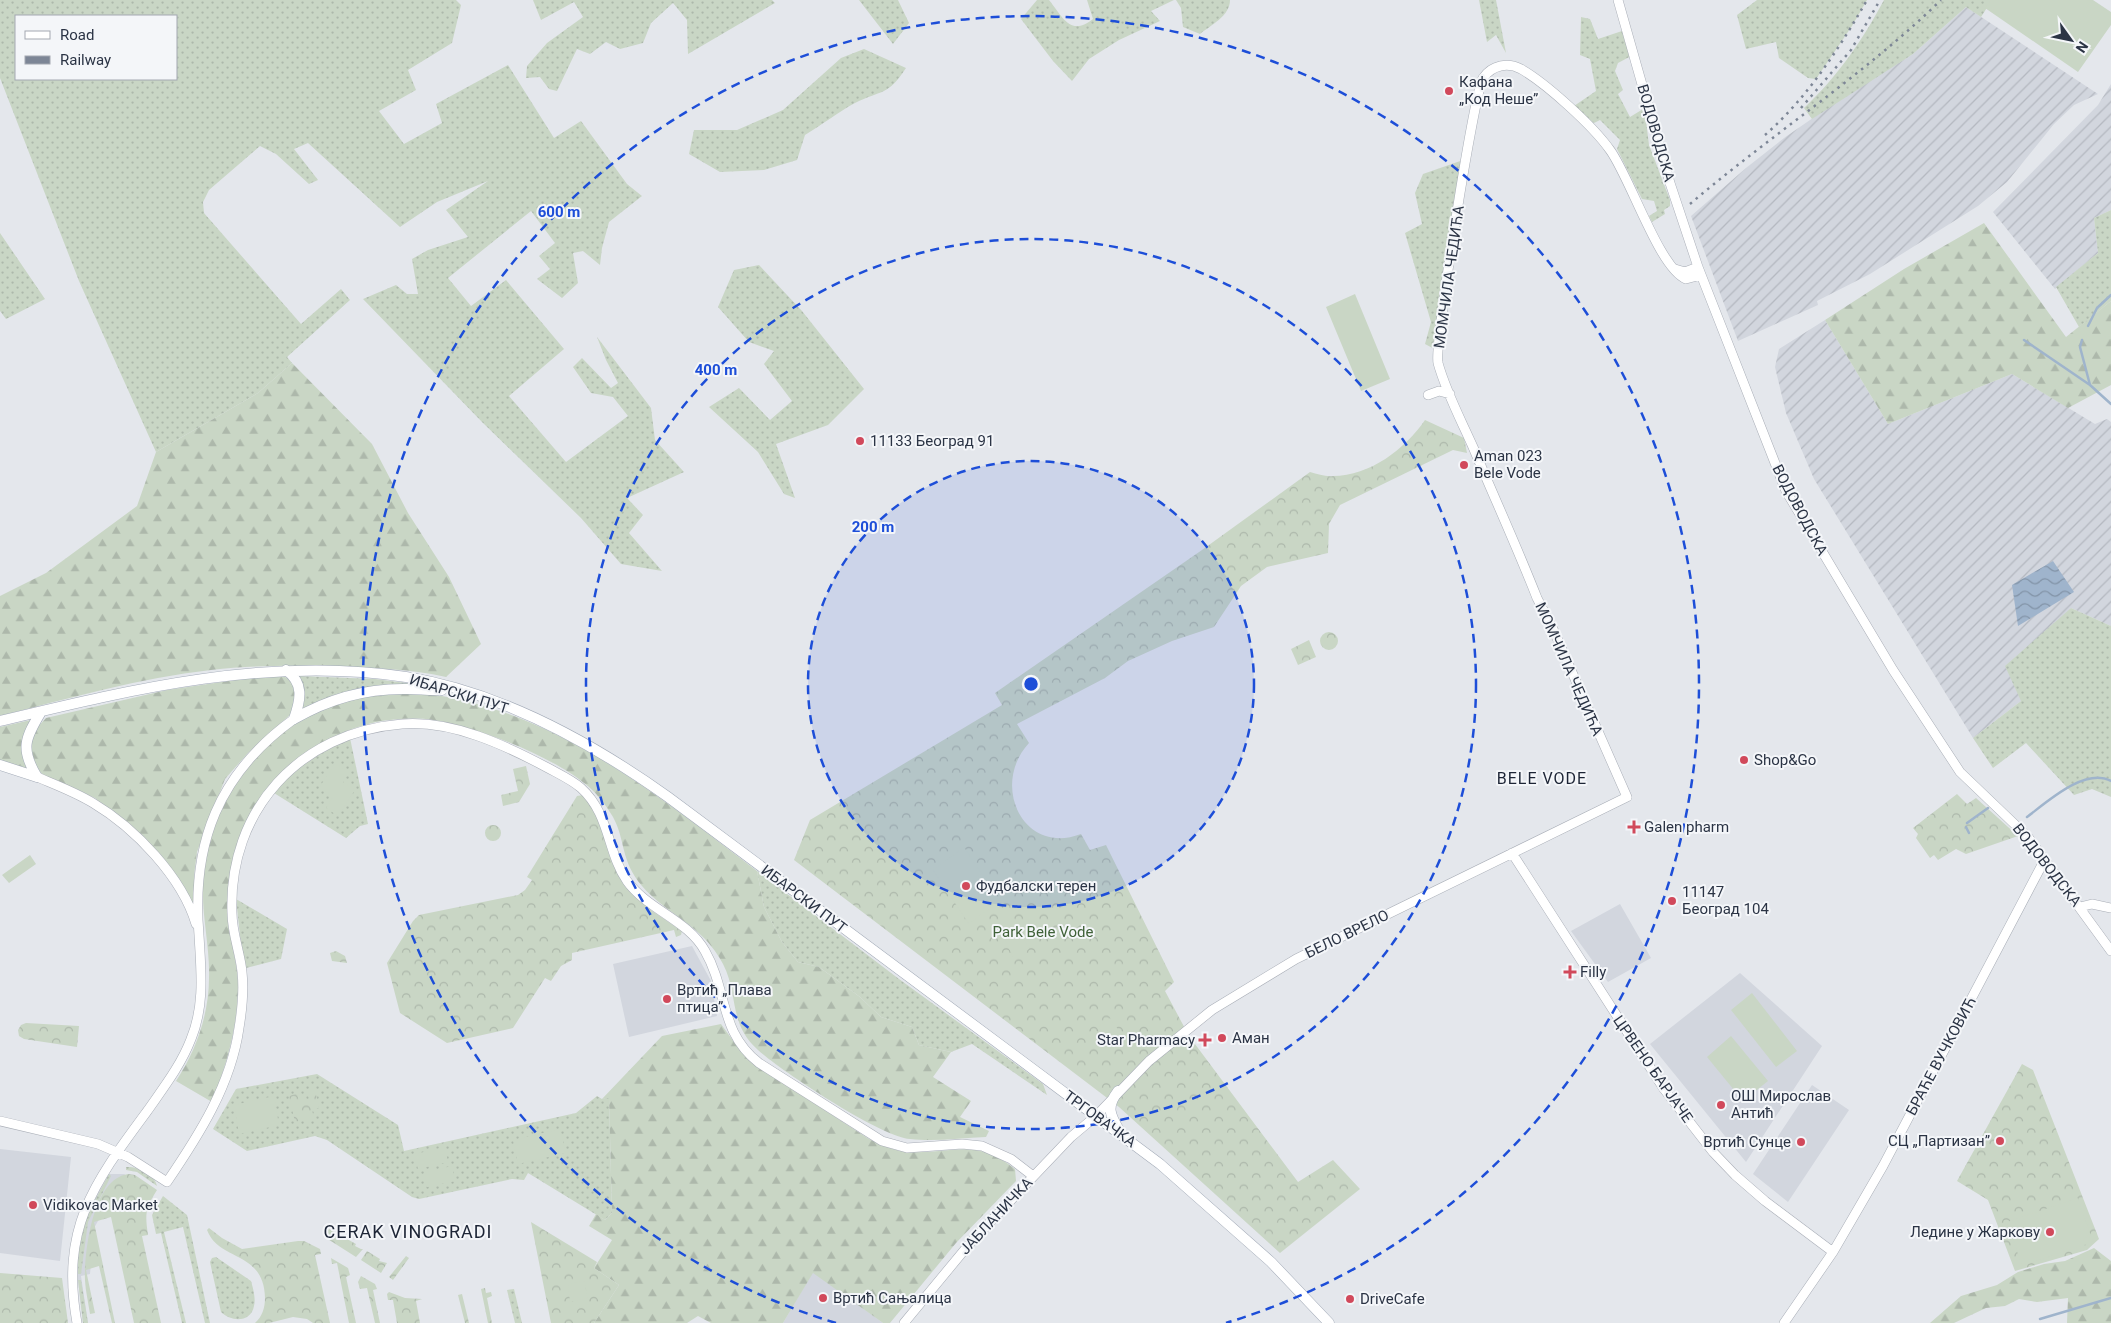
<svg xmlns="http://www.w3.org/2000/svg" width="2111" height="1323" font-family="Roboto,sans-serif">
<defs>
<pattern id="industrial-furrows" width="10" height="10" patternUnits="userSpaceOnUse" patternTransform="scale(1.25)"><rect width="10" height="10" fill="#d2d6de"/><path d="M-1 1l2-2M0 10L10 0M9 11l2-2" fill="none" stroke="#b4b8c0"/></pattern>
<pattern id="grass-dots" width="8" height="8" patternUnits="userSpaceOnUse" patternTransform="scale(1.25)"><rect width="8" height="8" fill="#c9d6c5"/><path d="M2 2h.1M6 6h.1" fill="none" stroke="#adb8ab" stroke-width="1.8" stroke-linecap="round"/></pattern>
<pattern id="forest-firs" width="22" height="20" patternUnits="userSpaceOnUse" patternTransform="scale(1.25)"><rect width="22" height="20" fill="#c9d6c5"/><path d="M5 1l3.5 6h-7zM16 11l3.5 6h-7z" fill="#adb8ab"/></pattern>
<pattern id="park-crowns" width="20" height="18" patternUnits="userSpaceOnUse" patternTransform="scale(1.25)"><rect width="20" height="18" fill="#c9d6c5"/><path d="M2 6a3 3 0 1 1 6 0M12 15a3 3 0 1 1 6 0" fill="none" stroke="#adb8ab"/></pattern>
<pattern id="water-waves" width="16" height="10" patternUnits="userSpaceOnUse" patternTransform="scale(1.25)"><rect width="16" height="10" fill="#9fb4cc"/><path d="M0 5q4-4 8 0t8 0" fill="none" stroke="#8293a7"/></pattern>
</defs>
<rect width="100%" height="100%" fill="#e4e7ec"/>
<!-- built -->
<path fill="#d2d6de" d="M1620,904L1651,958L1608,982L1571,931Z
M692,946L711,981L717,1016L629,1037L613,964Z
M1740,973L1822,1046L1746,1162L1650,1044Z
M1812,1085L1849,1110L1788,1202L1753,1174Z
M0,1149L71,1157L60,1261L0,1253Z
M109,1174H125L94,1228L90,1274L81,1276L88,1323H83L78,1280V1250L94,1199Z
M813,1272L883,1323H783Z"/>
<!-- industrial -->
<path fill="url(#industrial-furrows)" d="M1966,7L2098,94L2074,105L2054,124L2007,182L1978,206L1870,274L1817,301L1818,305L1738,341L1691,216L1746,168L1784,138L1849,93L1913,54Z
M2111,84V210L2094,218L2098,253L2055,289L1993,212L2098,105Z
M1825,320L1888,424L2012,374L2095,424L2107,419L2111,422V626L2071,608L2021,701L1973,738L1814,479L1786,413L1775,367L1779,349Z"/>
<!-- grass -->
<path fill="url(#grass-dots)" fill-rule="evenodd" d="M0,0H456L461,5L452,43L408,70L416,90L379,111L404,144L442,123L436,104L508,65L554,138L581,121L627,184L642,196L609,222L602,248L600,265L583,251L573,253L578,283L562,298L537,279L550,269L539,256L555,243L531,211L448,278L471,306L506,280L564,349L509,396L566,462L628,416L613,397L591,393L573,367L582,358L611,388L618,383L606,360L597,337L651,408L655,440L684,472L627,498L643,515L629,533L662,571L621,564L581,518L482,422L363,299L396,285L407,294H418L412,259L428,250L468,237L446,210L488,181L437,202L400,227L308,143L294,149L318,180L309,184L276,154L260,146L209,190L203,202L204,213L301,324L341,289L350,300L287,357L292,363L258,393L156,452L79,281L0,78ZM16,16H176V79H16Z
M533,0H772L775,3L688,54L687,20L673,3L651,23L643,43L620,49L606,42L590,54L577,49L557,91L549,89L540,77L526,78L527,66L547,43L583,17L574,2L541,20Z
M859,0H898L909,23L893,44Z
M1037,0H1049C1063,17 1070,37 1093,19L1087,0H1174L1151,11L1160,21L1119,40L1089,59L1072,81L1053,61L1021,19Z
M1176,0H1230C1230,16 1211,25 1200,34L1183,27L1181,8Z
M1479,0H1496L1506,53L1496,35L1487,42Z
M1757,0H1867L1852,26L1816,79L1808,78L1779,58L1776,42L1746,49L1737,15Z
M1884,0H1992L1981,17L1966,7L1913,54L1812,119L1804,108C1838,76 1862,41 1884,0Z
M1581,17L1590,19L1598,39L1625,30L1633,55L1618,63L1615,71L1623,90L1618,94L1630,117L1648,106L1652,119L1646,121L1649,145L1670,200V206L1664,210L1665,214L1652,222L1649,216L1657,211L1654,201L1642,199L1617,149L1620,140L1600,120L1594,123L1574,106L1596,91L1590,59L1580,55Z
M864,49L906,68C888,96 881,90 855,103C838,112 822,125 805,135L797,160L764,170L720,172L689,154L694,130H737L783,110L841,58Z
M1466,159L1438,351L1425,344L1431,322L1405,233L1422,224L1415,193L1423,174Z
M2111,210V301L2079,327L2056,287L2098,253L2094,218Z
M0,233L45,299L6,319L0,311Z
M759,265L802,311L864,389L828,425L776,444L795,498L784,494L758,452L709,407L739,388L770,420L792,401L764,364L774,351L749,342L718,307L734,270Z
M2071,608L2111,626V797L2092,789L2074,795L2026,743L1993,768L1973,738L2021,701L2005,666Z
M298,676L375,679L422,685L299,713Z
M350,738L368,824L360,826L346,838L274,793C294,767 320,753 350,738Z
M757,871L899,979L1043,1084L1047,1095L972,1044L951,1052L919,1045L912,1027L881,1017L860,997L819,967L798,962L782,942L764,907Z
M236,899L287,929L281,959L246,968L243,963Z
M317,1074L398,1125L404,1151L576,1113L597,1096L602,1099L609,1097L612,1213L605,1220L528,1173L524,1180L512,1179L419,1199L412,1197L327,1140L315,1136L247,1151L213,1129L236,1089Z
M126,1167C137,1166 155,1174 157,1186L137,1172L126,1170Z
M109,1174L111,1176L88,1222L81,1274H78V1251L86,1217Z
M163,1196L187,1215L210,1323H205L183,1227L164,1232L186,1323H182L161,1233L156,1234L152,1215Z
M216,1257L251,1281C253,1288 256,1299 254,1306C251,1323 231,1322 221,1312L210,1262L212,1258Z
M78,1280H81L88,1323H83Z
M514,1289L522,1323H515L507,1290Z"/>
<!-- forest -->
<path fill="url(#forest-firs)" d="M1984,223L2066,337L2111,301V385L2068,408L2012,374L1888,424L1825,320L1904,269Z
M292,363L372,444L408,513L449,577L481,644L446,677C411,669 376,668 340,667C297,665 255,665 211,670C140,678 70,698 0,716V596L46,573L137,506L156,452L258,393Z
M262,676L285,677L292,681L297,691L291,714L248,753L225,779L197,852L194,876L195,904H192L132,831L95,798L44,776L34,765L29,749L34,731L46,718L167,690Z
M378,693C392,693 406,692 420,693C551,707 656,794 757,871L764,907L782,942L798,962L819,967L860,997L881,1017L912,1027L919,1045L951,1052L933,1077L971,1101L960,1117L989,1131L986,1137C961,1138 934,1142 910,1139C881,1137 781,1071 758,1050C728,1023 739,995 723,964C703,925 668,916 642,886C620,860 626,841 613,817C606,805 595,791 584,783C551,756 475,726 433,720C415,717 394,719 376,722C323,734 274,768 249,818C229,856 227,899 232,941C234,956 238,970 238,985C238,1027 227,1063 212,1102L176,1081C196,1051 209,1014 209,978C210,947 202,918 203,887C205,817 244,750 306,716C328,703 353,698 378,693Z
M31,720L24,737L33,775L0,760V727Z
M721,1024L739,1049L763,1070L869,1139C882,1145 894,1151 909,1152C953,1154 975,1137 1015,1169L1016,1181L956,1243L890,1323H883L813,1273L783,1323H711L698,1316L687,1323H594L619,1285L594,1268L612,1240L589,1226L596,1214L605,1220L612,1213L609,1098L602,1099L662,1036Z
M2094,1248L2111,1261V1323H2067L2068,1298L2037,1302L2019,1299L2005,1306L1986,1308L1954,1323H1930L1961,1296L1997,1285L2018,1272L2044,1264L2065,1261Z"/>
<!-- park -->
<path fill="url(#park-crowns)" d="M1425,420L1464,438L1467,453L1453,450L1340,505L1329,524L1328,553L1267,567L1241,586L1214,627L1172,641L1128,661L1105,678L1017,724L1029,743C990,785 1023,856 1081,834L1090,850L1106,845L1174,982L1165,991L1189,1036L1298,1182L1333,1160L1360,1189L1280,1253L1119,1107L794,860L810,820L1002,705L995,693L1202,550L1310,472C1318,474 1326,477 1333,476C1370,476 1405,449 1425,420Z
M1320 641a9 9 0 1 1 18 0a9 9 0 1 1-18 0Z
M1309,640L1316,657L1298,665L1291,649Z
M526,766L530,784L519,802L503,806L501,795L518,791L513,769Z
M1957,794L1967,804L1976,798L2018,836L1966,854L1956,849L1938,860L1934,855L1930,858L1916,838L1918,834L1913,828Z
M583,795L593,806L624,884L651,910L682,931L681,935L676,937L674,930L572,953V960L561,966L551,981L545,978L513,1028L447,1043L400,1013L387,963L413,921L419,915L518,895L525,890L532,880L527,877L577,796Z
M485 833a8 8 0 1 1 16 0a8 8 0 1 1-16 0Z
M336,951L345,956L347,963L332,961L330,953Z
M26,1023L79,1026L77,1047L24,1039L19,1036L18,1030L21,1025Z
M2022,1064L2033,1070L2099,1239L2087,1250L2015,1271L1988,1200L1957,1181Z
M315,1090L319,1108L312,1110L314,1118L295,1122L289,1096L299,1093L301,1101L309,1099L307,1091Z
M128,1174L135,1175L157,1190C145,1209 145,1214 148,1235L142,1236L161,1323H134L111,1217L94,1222L115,1323H112L99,1266L86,1270L95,1313L90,1314C88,1300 84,1285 85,1271C86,1244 94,1179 128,1174Z
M531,1222L597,1262L594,1268L619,1285L594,1323H551Z
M209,1228L222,1238L242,1249L298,1241H304L320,1249L321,1254L315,1255L330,1323H313L307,1319L293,1317L269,1323H255C262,1317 265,1308 265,1298C264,1250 219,1262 207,1230Z
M329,1229L356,1244L355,1246L361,1249H363L356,1257L323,1236Z
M367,1251L380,1259L379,1261L387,1263L381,1273L361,1260Z
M406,1256L409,1258L393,1280L389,1277Z
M331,1258L348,1268L350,1275L346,1277L356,1323H349L337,1263L332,1264Z
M0,1273L62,1278L68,1323H0Z
M361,1276L375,1284L377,1289L373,1290L380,1323H375L367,1288L360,1289L358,1282Z
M485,1288L486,1293L491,1292L492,1296L487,1298L492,1323H488L481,1289Z
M389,1292L405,1298L422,1299L416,1301L420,1323H397L393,1300H388L387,1294Z
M462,1294L469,1323H465L458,1295Z"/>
<!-- pitch -->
<path fill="#c9d6c5" d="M1991,0H2093L2111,12V25L2078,72L1985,8Z
M1355,294L1390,379L1361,391L1326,307Z
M335,763L349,772L343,782L355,790L338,816L326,808L333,797L319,788Z
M964,847L999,901L969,924L933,870Z
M30,855L36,864L9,883L2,875Z
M1014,918L1029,949L1013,957L998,925Z
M1752,993L1797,1051L1776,1067L1731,1010Z
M1110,1018L1127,1042L1115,1050L1098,1027Z
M1731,1036L1768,1081L1743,1101L1707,1057Z
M274,1096L279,1125L239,1134L234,1105Z
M560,1129L566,1153L518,1164L513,1140Z
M445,1147L448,1162L418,1169L415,1154Z
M452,1166L455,1181L427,1187L424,1172Z
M2078,1198L2093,1242L2022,1266L2007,1222Z
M584,1281L588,1298L570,1302L568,1284Z"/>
<!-- water -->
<path fill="url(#water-waves)" d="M2053,561L2074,592L2018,626L2012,585Z"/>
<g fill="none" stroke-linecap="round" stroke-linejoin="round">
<!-- stream -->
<path stroke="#9fb4cc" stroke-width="2.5" d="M2088,326L2097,308L2111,295
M2024,340L2090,385L2111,404
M2082,340L2080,347L2090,385
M2027,817C2047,802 2085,767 2111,781
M1967,823L1988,808
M1966,827L1969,833
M2040,1319L2111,1298"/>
<defs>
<path id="secondary" d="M1618,0L1670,183L1698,267L1786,491L1893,670L1960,772L2028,837L2111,951
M1675,269L1685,272L1698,267
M1428,395L1439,391L1450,394
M37,777C56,785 75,792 93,803C135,828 182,877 196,924
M1512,853L1664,1089L1713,1152L1735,1175L1765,1201L1833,1252
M2080,907L2092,904L2111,908
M0,1121L98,1144L128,1157L167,1182C199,1135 231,1085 239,1028C242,1010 244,990 242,972C240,952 232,933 232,913C228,810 300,732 402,724C452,720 505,745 548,768C559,774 572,780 581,788C610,814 607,852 627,881C648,910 688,920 705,951C728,991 719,1032 759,1063L882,1141L907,1148L962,1144L982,1146L1011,1159L1033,1176
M77,1323C60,1227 94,1183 148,1110C164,1087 181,1065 191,1039C205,1005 201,971 199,935C191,843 219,773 294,719
M904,1323L971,1242L1071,1137L1096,1116L1149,1061L1212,1010L1296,959L1627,797L1553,629L1537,598C1517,547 1494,497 1473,447C1461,420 1446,392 1438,363C1434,346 1474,94 1483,78C1492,65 1508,62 1521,69C1547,84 1593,126 1610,150C1630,177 1659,268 1686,279L1701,275
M1784,1323L1833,1252L1883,1166L2044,861"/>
<path id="primary" d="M286,670C304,683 301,699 294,719
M294,719C330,698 366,688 408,689C419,689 431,691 442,690
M0,721C133,689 268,656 406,677C500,692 591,742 668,797L1160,1164L1271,1262L1329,1323
M0,765L37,777
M37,777C20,749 25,738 41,712
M1118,1091C1106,1107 1110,1115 1119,1130"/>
</defs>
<!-- secondary casing -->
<use href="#secondary" stroke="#a9aeb7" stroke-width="10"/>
<!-- primary casing -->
<use href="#primary" stroke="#a3abb8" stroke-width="11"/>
<!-- secondary -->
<use href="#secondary" stroke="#fff" stroke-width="9"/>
<!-- primary -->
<use href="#primary" stroke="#fff" stroke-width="10"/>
<!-- rail -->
<path stroke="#7d8696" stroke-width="2.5" stroke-dasharray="2.5 5" stroke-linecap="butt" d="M1801,108L1851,50L1880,0
M1765,135C1807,98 1839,49 1867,0
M1690,204C1772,134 1864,75 1941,0"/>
</g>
<!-- distance rings -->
<circle cx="1031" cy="684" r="223" fill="#1d4ed8" fill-opacity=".12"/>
<g fill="none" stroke="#1d4ed8" stroke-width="2.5" stroke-dasharray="9 6">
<circle cx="1031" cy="684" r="223"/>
<circle cx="1031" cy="684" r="445"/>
<path d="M836 1323A668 668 0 1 1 1226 1323"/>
</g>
<!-- markers -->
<g fill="#d1495b" stroke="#f4f6f9" stroke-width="2">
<circle cx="1449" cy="91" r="5"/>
<circle cx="860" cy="441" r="5"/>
<circle cx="1464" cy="465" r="5"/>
<circle cx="1744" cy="760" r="5"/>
<path d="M1631.5 819.5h5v5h5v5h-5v5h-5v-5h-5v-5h5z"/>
<circle cx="966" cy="886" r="5"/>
<circle cx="1672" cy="901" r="5"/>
<path d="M1567.5 964.5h5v5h5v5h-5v5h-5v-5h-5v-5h5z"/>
<circle cx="667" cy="999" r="5"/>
<circle cx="1222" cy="1038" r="5"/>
<path d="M1202.5 1032.5h5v5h5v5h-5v5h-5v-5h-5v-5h5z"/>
<circle cx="1721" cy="1105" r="5"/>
<circle cx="2000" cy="1141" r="5"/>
<circle cx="1801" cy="1142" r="5"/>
<circle cx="33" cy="1205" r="5"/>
<circle cx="2050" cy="1232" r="5"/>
<circle cx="823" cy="1298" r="5"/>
<circle cx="1350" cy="1299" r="5"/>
</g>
<g text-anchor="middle" stroke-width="4" stroke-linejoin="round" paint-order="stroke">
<!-- poi labels -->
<g font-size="15" fill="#2b3445" stroke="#f4f6f9" text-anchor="start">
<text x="1459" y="87">Кафана<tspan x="1459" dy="17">„Код Неше”</tspan></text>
<text x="870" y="446">11133 Београд 91</text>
<text x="1474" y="461">Aman 023<tspan x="1474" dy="17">Bele Vode</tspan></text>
<text x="1754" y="765">Shop&amp;Go</text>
<text x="1644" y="832">Galen pharm</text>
<text x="976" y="891">Фудбалски терен</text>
<text x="1682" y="897">11147<tspan x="1682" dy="17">Београд 104</tspan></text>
<text x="1580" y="977">Filly</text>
<text x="677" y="995">Вртић „Плава<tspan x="677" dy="17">птица”</tspan></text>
<text x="1232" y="1043">Аман</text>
<text x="1195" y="1045" text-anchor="end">Star Pharmacy</text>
<text x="1731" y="1101">ОШ Мирослав<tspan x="1731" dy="17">Антић</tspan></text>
<text x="1990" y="1146" text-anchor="end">СЦ „Партизан”</text>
<text x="1791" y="1147" text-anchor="end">Вртић Сунце</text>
<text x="43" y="1210">Vidikovac Market</text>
<text x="2040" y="1237" text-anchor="end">Ледине у Жаркову</text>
<text x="833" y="1303">Вртић Сањалица</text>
<text x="1360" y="1304">DriveCafe</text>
</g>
<!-- street labels -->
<g font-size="15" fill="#2b3445" stroke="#f4f6f9">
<text transform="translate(1656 133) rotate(74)" y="5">ВОДОВОДСКА</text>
<text transform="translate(1449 277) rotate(-82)" y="5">МОМЧИЛА ЧЕДИЋА</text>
<text transform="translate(1800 510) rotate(62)" y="5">ВОДОВОДСКА</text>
<text transform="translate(1569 669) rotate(66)" y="5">МОМЧИЛА ЧЕДИЋА</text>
<text transform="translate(459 694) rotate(17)" y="5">ИБАРСКИ ПУТ</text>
<text transform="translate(2047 865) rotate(52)" y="5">ВОДОВОДСКА</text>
<text transform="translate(804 899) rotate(37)" y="5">ИБАРСКИ ПУТ</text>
<text transform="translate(1347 934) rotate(-26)" y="5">БЕЛО ВРЕЛО</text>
<text transform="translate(1941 1056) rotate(-62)" y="5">БРАЋЕ ВУЧКОВИЋ</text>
<text transform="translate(1653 1069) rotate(55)" y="5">ЦРВЕНО БАРЈАЧЕ</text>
<text transform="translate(1100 1119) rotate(36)" y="5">ТРГОВАЧКА</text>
<text transform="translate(996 1216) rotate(-47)" y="5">ЈАБЛАНИЧКА</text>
</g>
<!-- park labels -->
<g font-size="15" fill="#3f6138" stroke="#f4f6f9">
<text x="1043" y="937">Park Bele Vode</text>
</g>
<!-- neighbourhood labels -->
<g font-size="16" letter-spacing="1" fill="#1d2536" stroke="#f4f6f9">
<text x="1542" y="784">BELE VODE</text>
</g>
<!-- quarter labels -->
<g font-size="18" letter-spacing="1" fill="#1d2536" stroke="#f4f6f9">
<text x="408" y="1238">CERAK VINOGRADI</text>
</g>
</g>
<circle cx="1031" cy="684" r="8" fill="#1d4ed8" stroke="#f4f6f9" stroke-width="2.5"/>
<g font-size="15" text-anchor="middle" font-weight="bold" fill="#1d4ed8" stroke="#f4f6f9" stroke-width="4" stroke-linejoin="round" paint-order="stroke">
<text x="559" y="217">600 m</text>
<text x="716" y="375">400 m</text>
<text x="873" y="532">200 m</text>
</g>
<!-- legend -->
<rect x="15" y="15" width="162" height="65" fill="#f4f6f9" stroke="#a4a8b1"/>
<rect x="25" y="31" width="25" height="8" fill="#ffffff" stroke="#a4a8b1"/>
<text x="60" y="40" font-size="15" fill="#2b3445">Road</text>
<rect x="25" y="56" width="25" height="8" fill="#7d8696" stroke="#a4a8b1"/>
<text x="60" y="65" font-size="15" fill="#2b3445">Railway</text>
<!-- north arrow -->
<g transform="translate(2071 40) rotate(123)" stroke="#f4f6f9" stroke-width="4" paint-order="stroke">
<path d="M0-4L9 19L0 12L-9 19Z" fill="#2b3445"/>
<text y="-8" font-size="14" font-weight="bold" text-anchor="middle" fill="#2b3445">N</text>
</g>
</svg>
